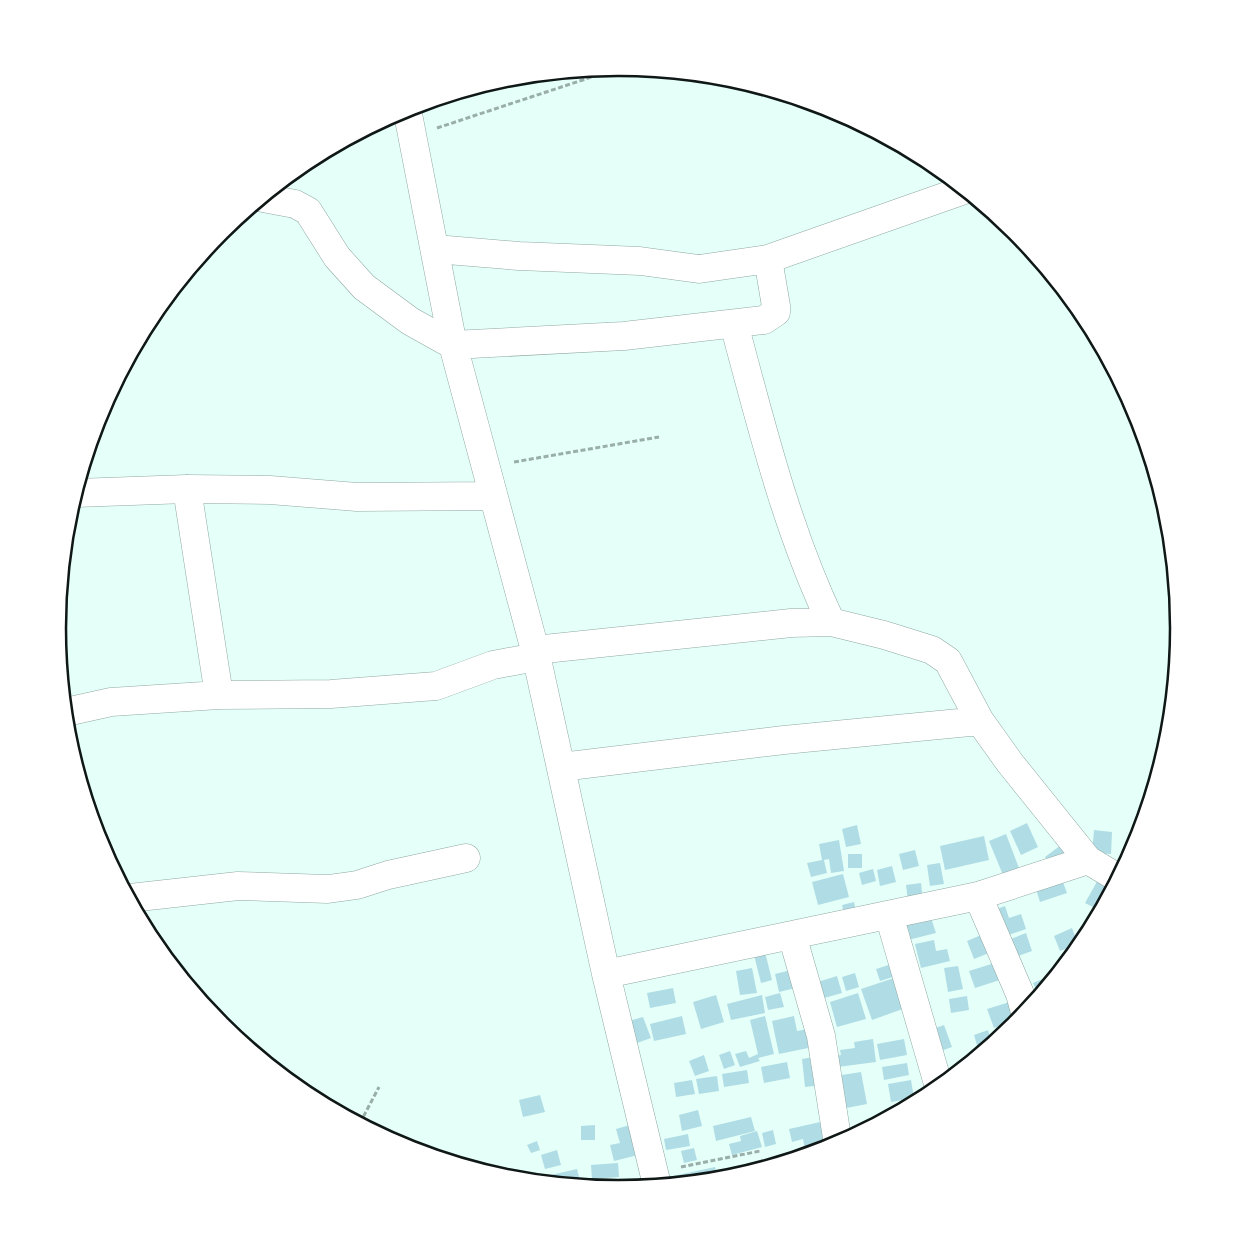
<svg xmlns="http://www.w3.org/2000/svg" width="1237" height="1256" font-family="'Source Serif 4',serif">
<rect width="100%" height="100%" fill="#e5fff9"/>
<!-- building -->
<path fill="#b0dde5" d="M1027,823L1038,847L1021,855L1010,831Z
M857,825L861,844L846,847L842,829Z
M1094,830L1112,832L1111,854L1092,853Z
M1006,834L1019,868L1003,875L989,841Z
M984,836L989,860L945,870L940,846Z
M839,840L844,871L831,873L829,859L824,860L827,873L811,877L807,863L822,860L819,844Z
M1061,845L1070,857L1054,869L1045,857Z
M915,850L919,866L903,870L899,854Z
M848,854H862V868H848Z
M940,863L944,884L930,886L927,865Z
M892,866L896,882L880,886L877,870Z
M873,869L876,881L862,885L859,873Z
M843,874L849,897L818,905L812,882Z
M1061,877L1067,893L1040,902L1035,886Z
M1099,878L1113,885L1099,910L1085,903Z
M921,883L923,901L908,902L906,885Z
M854,902L856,911L844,914L842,905Z
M1005,906L1009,918L1021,914L1026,929L1003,937L994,910Z
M930,915L936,933L904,941L899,924Z
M1072,928L1078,944L1060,951L1054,936Z
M986,933L994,951L974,959L967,941Z
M1026,933L1032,951L1010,959L1003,942Z
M934,940L936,951L947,949L950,961L921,968L915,944Z
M765,952L772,980L761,983L754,955Z
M1001,961L1006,978L975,988L969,971Z
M895,963L899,975L880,981L876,969Z
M958,966L963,989L948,992L944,968Z
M752,968L757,993L740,995L736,971Z
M799,968L804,986L779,992L775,974Z
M1059,972L1039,996L1033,983Z
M855,973L859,987L846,991L842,977Z
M837,976L842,993L817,1000L811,984Z
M900,976L911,1006L872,1020L861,989Z
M673,988L676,1003L650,1008L647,993Z
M780,993L784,1007L768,1010L765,997Z
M858,993L866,1019L837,1027L830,1002Z
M716,995L724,1022L701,1029L693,1002Z
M762,995L765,1013L731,1020L727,1004Z
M967,996L969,1010L951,1013L949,999Z
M1013,1001L1019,1019L994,1028L987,1009Z
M682,1016L686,1034L654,1041L650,1024Z
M765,1016L774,1054L758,1058L760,1061L740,1067L735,1054L746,1051L749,1058L758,1054L750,1020Z
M794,1016L797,1031L808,1029L818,1046L779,1054L772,1021Z
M643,1017L651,1038L637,1043L629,1021Z
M944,1025L952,1047L938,1052L930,1030Z
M988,1030L992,1043L979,1052L974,1035Z
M873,1039L876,1062L830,1068L828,1057L841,1055L840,1050L855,1048L854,1042Z
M904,1039L907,1055L880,1060L877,1044Z
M730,1051L735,1065L724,1069L719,1055Z
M704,1055L709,1071L695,1076L689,1061Z
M819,1056L823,1085L805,1087L802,1059Z
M787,1062L790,1078L764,1083L761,1067Z
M907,1063L909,1075L884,1080L882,1067Z
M747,1070L749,1083L724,1087L722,1074Z
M861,1072L867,1104L836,1110L829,1077Z
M717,1076L719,1091L699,1094L696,1079Z
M692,1080L695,1094L676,1097L674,1083Z
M911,1080L914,1098L891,1102L888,1084Z
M540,1095L545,1112L523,1117L519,1100Z
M698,1110L702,1126L682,1131L679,1115Z
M751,1117L755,1131L716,1141L713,1126Z
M829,1120L834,1143L805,1150L803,1139L792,1142L789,1129Z
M595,1125V1140H581V1126Z
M630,1125L638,1155L614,1161L610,1145L620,1143L616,1129Z
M773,1130L776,1144L765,1147L762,1133Z
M757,1131L762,1147L732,1155L729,1144L741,1141L740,1136Z
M688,1134L690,1146L666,1150L664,1139Z
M537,1141L540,1150L531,1153L527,1145Z
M694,1148L697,1160L684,1163L681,1151Z
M557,1150L561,1165L545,1169L541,1155Z
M770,1162L771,1165L755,1170L754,1167Z
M618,1163L619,1177L592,1179L591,1165Z
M715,1167L718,1179L665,1184L664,1178Z
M577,1169L581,1185L553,1183L551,1175Z
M636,1179L637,1187L613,1188L612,1183Z"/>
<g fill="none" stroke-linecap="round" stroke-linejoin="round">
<defs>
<path id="minor" d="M407,109L453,345L535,650L606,974L657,1185
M263,198L295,204L308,211L337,257L364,287L410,321L453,345L624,336L764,320L776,312V306L768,259
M435,249L519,256L640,261L699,269L768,259L964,190
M734,324C761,424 786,528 831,622
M187,489L219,695
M76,493L187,489L270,490L357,497L493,496
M535,650L791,623L831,622L884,635L932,650L948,661L980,721L1010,763L1088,860
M66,712L111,702L219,695L331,694L436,686L493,665L536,657
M561,767L784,740L980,721
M978,896L1020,994L1025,1012
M130,898L238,886L328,889L357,885L388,875L466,858
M889,915L939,1087
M792,935L821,1036L838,1144
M606,974L978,896L1088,860L1118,878"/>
</defs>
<!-- minor casing -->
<use href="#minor" stroke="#90a8a3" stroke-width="29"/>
<!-- path -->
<path stroke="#99ada9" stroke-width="3" stroke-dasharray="5 2.5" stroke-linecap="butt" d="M437,128L622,67
M514,462L659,437
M360,1123L379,1087
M681,1167L760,1151"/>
<!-- minor -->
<use href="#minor" stroke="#fff" stroke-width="28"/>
</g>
<!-- crop -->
<path d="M0 0H1237V1256H0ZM66 628a552 552 0 1 1 1104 0a552 552 0 1 1-1104 0Z" fill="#fff" fill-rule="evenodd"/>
<path fill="none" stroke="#0f1816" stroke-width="2.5" d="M66 628a552 552 0 1 1 1104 0a552 552 0 1 1-1104 0Z"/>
</svg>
